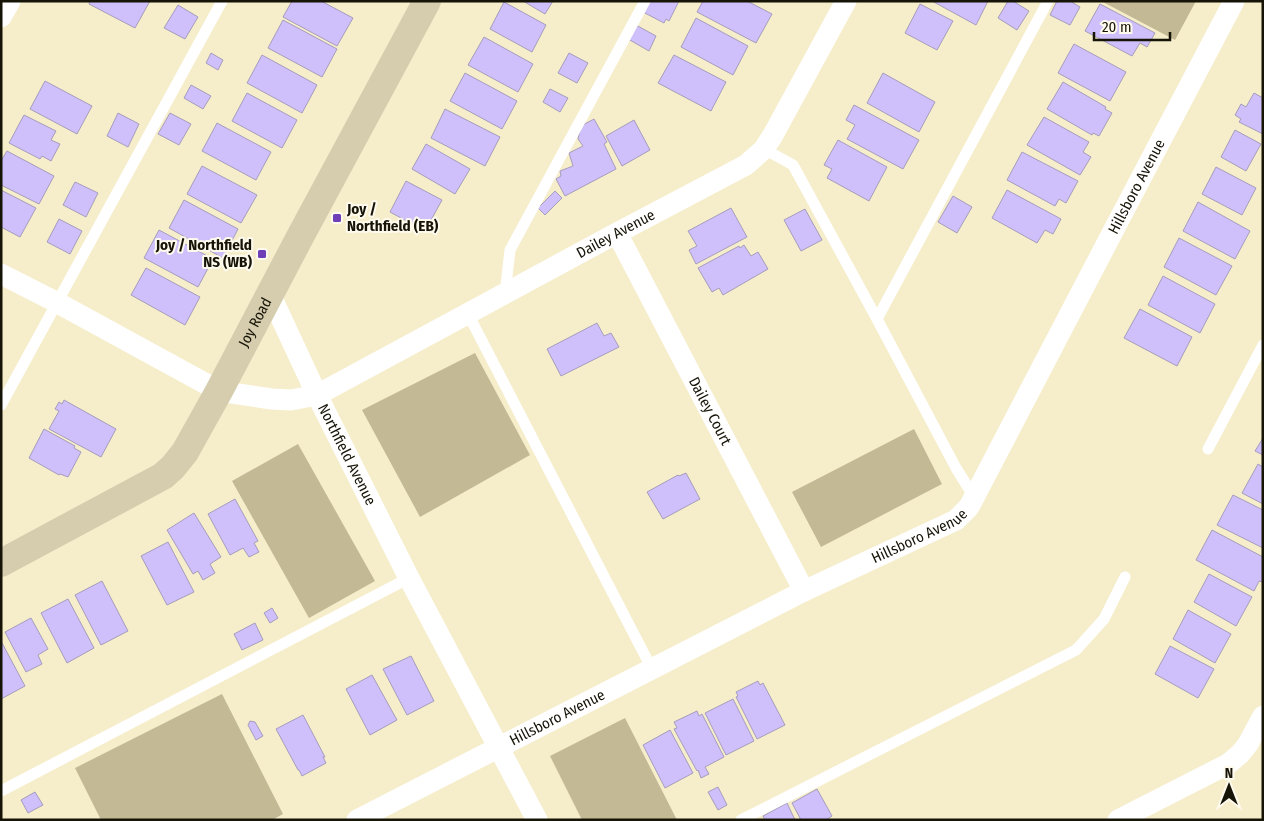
<svg xmlns="http://www.w3.org/2000/svg" width="1264" height="821" font-family="'Fira Sans Condensed',sans-serif">
<rect width="100%" height="100%" fill="#f6edcb"/>
<!-- grass -->
<path fill="#c3b995" d="M1101,1H1196L1175,40Z
M475,353L530,455L420,517L362,410Z
M914,429L942,484L821,547L792,492Z
M298,444L375,581L309,618L232,481Z
M222,694L283,814L272,820H101L75,768Z
M625,718L677,820H582L550,756Z"/>
<!-- building -->
<path fill="#cfbffa" stroke="#a59dbc" d="M90,1H150L135,28L89,4Z
M292,1H321L353,18L337,46L283,17Z
M523,1H553L545,14Z
M648,1H679L669,21L666,19L664,23L643,12Z
M703,1H747L772,14L756,43L697,12Z
M932,1H988L976,25Z
M1008,1H1013L1029,11L1017,30L998,18Z
M1057,1H1070L1080,7L1070,25L1050,15Z
M504,2L546,25L532,52L490,29Z
M920,4L953,21L937,50L905,33Z
M1100,4L1155,33L1147,47L1140,43L1132,56L1085,31Z
M178,5L198,17L185,39L164,28Z
M696,18L748,46L733,75L681,47Z
M283,20L337,49L322,77L268,48Z
M636,25L656,36L649,51L628,39Z
M484,37L533,64L518,92L468,65Z
M1074,44L1126,72L1110,101L1058,73Z
M211,53L223,60L218,70L206,63Z
M569,53L588,63L577,83L558,73Z
M262,55L317,85L302,113L247,83Z
M674,55L726,82L711,111L658,83Z
M465,73L517,101L502,129L450,101Z
M883,73L935,102L919,132L867,103Z
M45,81L92,106L77,134L30,109Z
M1063,82L1106,107L1105,109L1112,113L1099,136L1093,133L1092,135L1047,109Z
M191,85L211,96L203,109L184,98Z
M550,89L568,98L560,112L543,102Z
M247,93L297,120L282,148L232,121Z
M1254,93L1263,98V134L1239,122L1241,119L1235,115L1241,104L1246,107Z
M854,105L919,140L903,169L847,139L855,125L846,120Z
M445,109L500,137L485,166L431,138Z
M118,113L139,124L128,147L107,136Z
M170,113L191,124L179,145L158,134Z
M24,115L56,131L51,140L60,144L51,161L42,156L40,159L9,143Z
M1044,117L1089,142L1083,152L1091,157L1080,175L1027,145Z
M594,119L607,142L604,144L616,169L565,196L556,179L561,176L560,171L573,166L569,153L583,146L578,139L581,126Z
M634,120L650,150L622,166L606,136Z
M217,123L271,152L256,180L202,151Z
M1235,130L1261,144L1246,171L1221,157Z
M838,140L887,167L869,201L827,178L832,169L824,165Z
M426,144L470,169L455,194L412,169Z
M7,151L54,176L39,204L1,185V161Z
M1022,152L1078,181L1066,203L1059,199L1055,206L1007,180Z
M202,166L257,195L241,223L187,194Z
M1216,167L1256,188L1242,215L1202,194Z
M406,181L442,200L425,231L390,212Z
M75,182L98,193L86,217L63,205Z
M1,190L36,208L20,237L1,227Z
M1007,190L1061,219L1053,234L1045,230L1037,243L992,218Z
M555,191L562,198L545,215L538,208Z
M953,196L972,207L957,233L938,222Z
M184,200L238,229L223,258L169,228Z
M1198,202L1250,231L1235,259L1183,231Z
M731,208L747,237L696,264L689,250L697,246L688,231Z
M805,209L822,240L801,251L784,220Z
M59,219L82,231L70,254L47,242Z
M159,230L213,259L198,287L144,258Z
M1179,238L1232,266L1216,295L1164,267Z
M744,245L751,256L758,252L768,269L723,295L719,288L712,292L698,268L739,246L740,248Z
M146,268L200,297L185,325L131,295Z
M1163,276L1215,304L1200,333L1148,305Z
M1140,309L1192,337L1177,366L1124,338Z
M597,323L604,336L611,333L619,347L561,376L547,349Z
M64,400L116,429L101,457L49,429L59,411L55,409L59,402L62,404Z
M44,429L75,446L74,448L81,452L68,477L60,474L59,475L29,458Z
M1263,438V455L1255,451Z
M1258,464L1263,467V504L1242,493Z
M686,473L700,499L663,519L647,492L678,475L679,476Z
M1233,495L1263,510V548L1217,525Z
M235,499L258,541L254,543L259,552L249,557L243,548L230,555L208,514Z
M194,513L221,557L210,564L215,573L203,580L198,571L193,574L167,530Z
M1212,530L1263,557V582L1259,581L1254,591L1196,560Z
M168,542L194,592L167,605L141,556Z
M1209,574L1252,597L1236,626L1194,602Z
M102,581L128,631L101,645L75,595Z
M68,599L94,648L67,663L41,613Z
M272,608L278,618L270,623L264,613Z
M1188,610L1231,634L1215,663L1173,639Z
M31,618L48,649L38,655L42,664L26,672L5,632Z
M255,623L263,640L242,650L234,634Z
M1,641L25,686L1,699Z
M1170,646L1214,669L1198,698L1155,674Z
M411,656L434,701L407,715L383,669Z
M372,675L397,720L370,735L346,689Z
M758,681L760,685L763,683L785,725L757,739L736,697L738,696L736,692Z
M733,699L754,741L726,755L705,713Z
M697,711L699,716L702,714L724,757L705,767L709,774L701,778L698,770L697,771L674,729L677,728L674,722Z
M303,715L325,757H323L326,763L302,776L299,770H298L276,729Z
M250,721L255,722L263,736L256,740L248,725Z
M670,730L693,773L665,788L643,745Z
M718,787L727,805L718,810L708,792Z
M817,789L832,816L826,820H801L792,803Z
M35,792L43,805L28,813L21,800Z
M787,803L795,820H765L763,816Z"/>
<g fill="none" stroke-linecap="round" stroke-linejoin="round">
<!-- lane -->
<path stroke="#fff" stroke-width="11" d="M764,149L793,165L877,319L956,468L974,497
M505,294L510,250L645,1
M468,314L652,669
M877,319L1048,1
M1,405L222,1
M1208,449L1263,345
M1,791L409,578
M741,820L1076,650L1104,619L1125,577"/>
<!-- street -->
<g stroke="#fff" stroke-width="21">
<path d="M1,17L10,1"/>
<path id="s1" d="M617,233L804,591"/>
<path id="s2" d="M1,274L58,303L219,391L272,399L291,400L317,395L617,233L746,165L764,149L773,135L846,1"/>
<path id="s3" d="M270,294L317,395L409,578L537,820"/>
<path id="s4" d="M357,820L804,591L956,520L969,507L1109,239L1234,1"/>
<path d="M1118,820L1228,764L1240,754L1248,744L1263,716"/>
</g>
<!-- secondary -->
<path stroke="#d5cdae" stroke-width="28" id="s5" d="M1,563L163,476L173,467L185,452L219,391L301,235L427,1"/>
</g>
<!-- markers -->
<g fill="#6e3fb7" stroke="#fefaed" stroke-width="2">
<rect x="332" y="213" width="10" height="10" rx="2.5"/>
<rect x="257" y="249" width="10" height="10" rx="2.5"/>
</g>
<g text-anchor="middle" stroke-width="4" stroke-linejoin="round" paint-order="stroke">
<!-- street labels -->
<g font-size="15" fill="#161307" stroke="#fefaed">
<text dy="5" stroke="none"><textPath href="#s4" startOffset="1050">Hillsboro Avenue</textPath></text>
<text dy="5" stroke="none"><textPath href="#s2" startOffset="686">Dailey Avenue</textPath></text>
<text dy="5" stroke="none"><textPath href="#s5" startOffset="364">Joy Road</textPath></text>
<text dy="5" stroke="none"><textPath href="#s1" startOffset="201">Dailey Court</textPath></text>
<text dy="5" stroke="none"><textPath href="#s3" startOffset="178">Northfield Avenue</textPath></text>
<text dy="5" stroke="none"><textPath href="#s4" startOffset="630">Hillsboro Avenue</textPath></text>
<text dy="5" stroke="none"><textPath href="#s4" startOffset="225">Hillsboro Avenue</textPath></text>
</g>
<!-- poi labels -->
<g font-size="15" font-weight="bold" fill="#161307" stroke="#fefaed" text-anchor="start">
<text x="347" y="214">Joy /<tspan x="347" dy="17">Northfield (EB)</tspan></text>
<text x="252" y="250" text-anchor="end">Joy / Northfield<tspan x="252" dy="17">NS (WB)</tspan></text>
</g>
</g>
<!-- border -->
<rect width="1264" height="821" fill="none" stroke="#161307" stroke-width="5"/>
<!-- north arrow -->
<g transform="translate(1229 786)" stroke="#fefaed" stroke-width="4" paint-order="stroke">
<path d="M0-4L9 19L0 12L-9 19Z" fill="#161307"/>
<text y="-8" font-size="14" font-weight="bold" text-anchor="middle" fill="#161307">N</text>
</g>
<!-- scale -->
<path d="M1094 32v8h76v-8" fill="none" stroke="#161307" stroke-width="2.5"/>
<text x="1102" y="32" font-size="15" fill="#161307" stroke="#fefaed" stroke-width="4" paint-order="stroke">20 m</text>
</svg>
